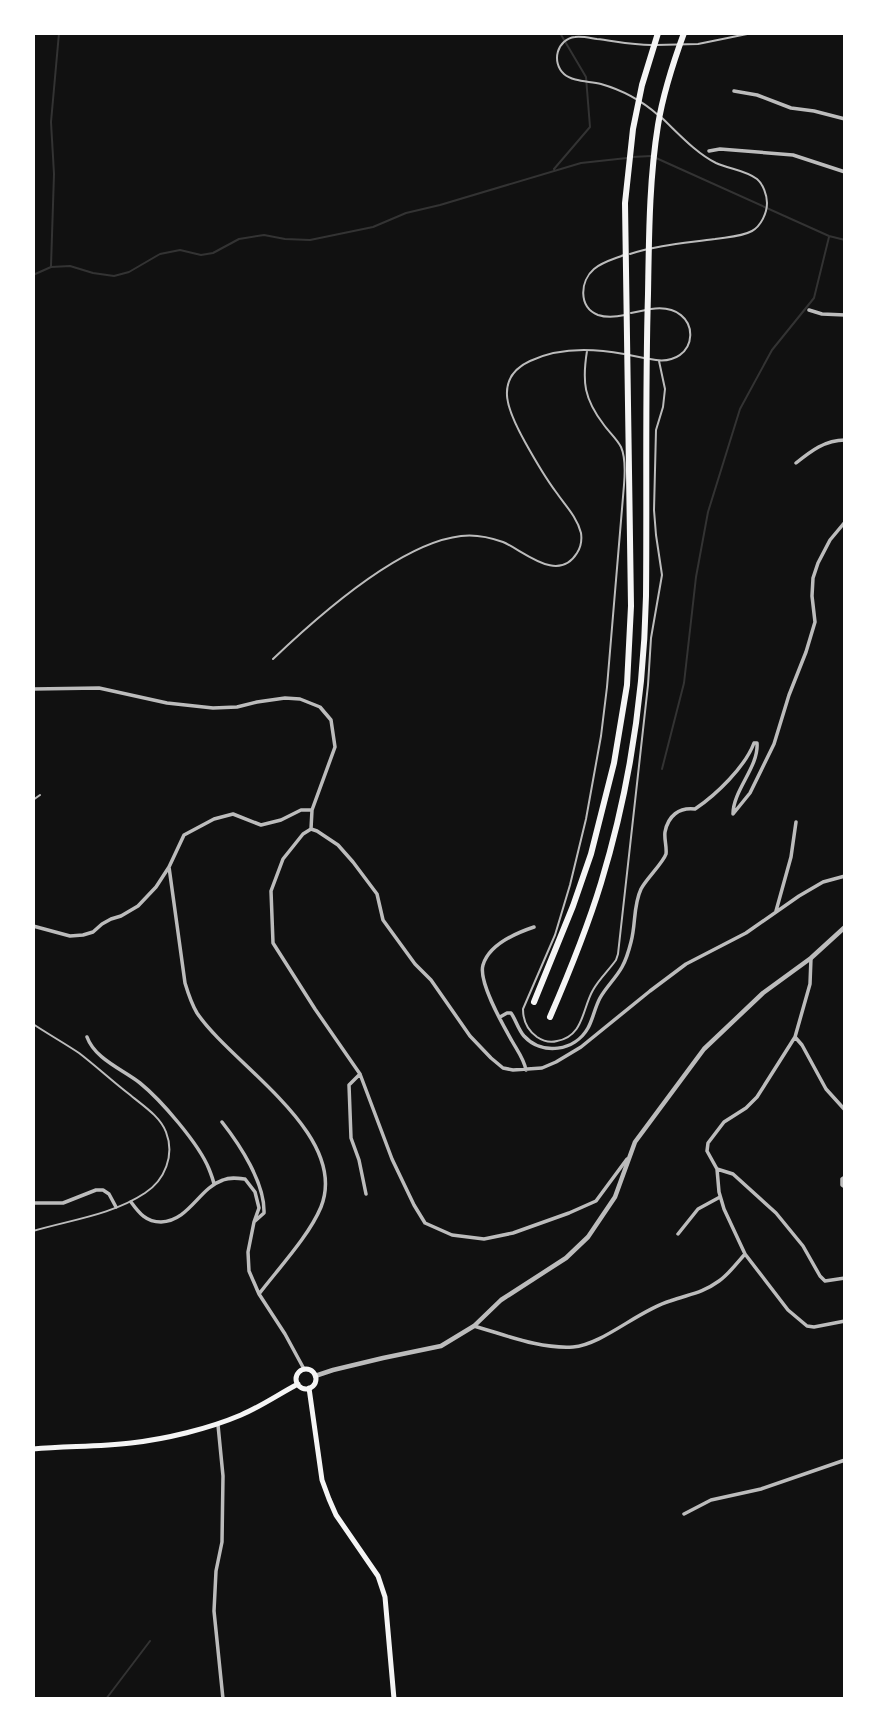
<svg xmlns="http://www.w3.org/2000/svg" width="878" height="1732" font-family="Mulish,sans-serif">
<rect width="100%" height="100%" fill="#111"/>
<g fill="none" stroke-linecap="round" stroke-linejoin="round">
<!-- stream -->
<path stroke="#333" stroke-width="2" d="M632,157L651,156
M656,158L829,236L845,240
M554,169L590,127L586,77L560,33
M51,266L54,174L51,122L59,33
M33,275L51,267L70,266L93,273L114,276L129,272L160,254L180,250L201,255L213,253L239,239L264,235L285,239L310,240L373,227L406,213L440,205L581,163L627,158
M662,769L684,683L696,577L708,512L740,409L772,350L814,298L829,237
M106,1699L150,1641"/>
<!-- service -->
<path stroke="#bcbcbc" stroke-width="2" d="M651,45C633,45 614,41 597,39C590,38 582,36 575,37C557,39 551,62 564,74C573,82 589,81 601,84C622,90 641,100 658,115
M656,45L698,44L752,33
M630,254C657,245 687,243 715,239C727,237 741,237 752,231C761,226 767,213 767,203C767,195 763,184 757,179C745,170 729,169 716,163C696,153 679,134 662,118
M624,255C614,259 602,262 594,269C580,281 578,307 598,315C607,318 616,317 625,315
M631,313L646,310
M587,351C582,382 584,399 604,425C609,432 617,439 621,447C626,458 625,473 624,485L607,687L601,736L586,819L570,885L555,935L523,1009C523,1020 527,1030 537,1037C543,1041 550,1043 557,1041C584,1036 582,1009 593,990C599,979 609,970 616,960L618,954L648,685L651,638L662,575L656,535L654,510L656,430L663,407L665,389L659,361
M629,355L644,358
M650,359C702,371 705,301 651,309
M273,659C317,617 400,543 461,536C476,534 489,537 503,542C524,551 558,584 577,553C581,547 582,540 581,533C577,517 565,505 556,492C544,476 535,460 525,442C510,415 491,379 530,361C559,347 592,348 624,354
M33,800L40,795
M33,1024C48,1034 64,1043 79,1053C96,1066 112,1081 129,1094C142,1105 160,1116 166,1132C175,1155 165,1180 145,1193C112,1215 70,1220 33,1231"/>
<!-- minor -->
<path stroke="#bcbcbc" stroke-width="3.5" d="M734,91L757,95L791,108L814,111L845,119
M709,151L720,149L793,155L845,172
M809,310L822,314L845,315
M796,463C811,451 825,440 845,440
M33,689L99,688L167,703L213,708L237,707L257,702L285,698L300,699L320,707L331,720L335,747L312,810L311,829L317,831L338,845L353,862L377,894L383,920L415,964L431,980L470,1036L491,1058L503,1068L513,1070L542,1068L556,1062L581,1047L650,991L686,964L746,933L799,896L823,882L845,876
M311,829L303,834L283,859L271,891L273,943L315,1009L360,1074L392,1159L414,1205L425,1223L452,1235L484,1239L513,1233L569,1213L596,1201L627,1159
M169,867L185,983C188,993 191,1003 197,1013C232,1065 350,1134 321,1207C309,1236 278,1269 259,1294
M776,911L791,857L796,822
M33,926L70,936L83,935L93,932L102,924L111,919L121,916L138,906L156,887L169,867L184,835L214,819L233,814L261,825L281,820L301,810H312
M811,958L810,984L795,1037L757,1097L746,1108L724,1122L708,1143L707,1151L717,1169L719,1192L724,1209L745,1254L788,1310L807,1326L814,1327L845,1321
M500,1017L507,1013H511C516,1020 518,1029 524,1036C542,1056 575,1051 588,1028C593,1019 595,1007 600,998C606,987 616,978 622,967C626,960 629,950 631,942C636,924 633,906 641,889C646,879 663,863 666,854C667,847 664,839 665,832C668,816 679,807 695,809C716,795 745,767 754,743H757C759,767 733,790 733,814L750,793L774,744L789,695L806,652L815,622L812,596L813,578L818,563L830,540L845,522
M87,1037C95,1059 122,1069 140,1083C161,1100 199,1144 209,1169C211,1174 213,1179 214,1184
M795,1037L802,1045L826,1089L845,1110
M526,1070C524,1059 517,1050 512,1041C503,1025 478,982 483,965C489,945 516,933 534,927
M360,1074L349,1085L351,1138L359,1160L366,1194
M222,1122C240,1145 265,1183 264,1213L255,1221
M717,1169L733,1174L776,1213L803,1246L820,1276L825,1281L845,1278
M845,1177L842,1179V1185L845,1187
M131,1202C139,1213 146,1222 161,1222C189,1221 199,1188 223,1180C230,1177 237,1178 245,1179L255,1192L259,1208L254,1222L248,1252L249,1271L259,1294L285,1334L304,1369
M33,1203H63L96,1190H103L109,1194L116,1207
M678,1234L698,1209L720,1197
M474,1326C506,1335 539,1349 573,1347C602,1345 639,1310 670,1301C689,1294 701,1294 719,1281C729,1274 737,1263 745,1254
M218,1425L223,1476L222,1542L216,1571L214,1611L223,1699
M684,1514L711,1500L761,1489L845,1460"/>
<!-- tertiary -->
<path stroke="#bcbcbc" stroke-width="4.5" d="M315,1376L333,1370L383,1358L441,1346L474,1326L501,1300L566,1258L588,1237L615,1197L635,1142L704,1049L763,993L811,958L845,927"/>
<!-- primary -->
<path stroke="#f5f5f5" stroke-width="5" d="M296 1379a10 10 0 1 1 20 0a10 10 0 1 1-20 0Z
M309,1388L322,1480L329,1499L336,1515L378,1576L385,1597L394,1699
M33,1449C66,1446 98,1447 131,1443C166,1439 208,1429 241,1415C260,1407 279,1394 298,1384"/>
<!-- trunk -->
<path stroke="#f5f5f5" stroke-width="6" d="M534,1002L573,906L591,854L614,763L627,685L631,606L625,203L633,129L642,85L658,33
M550,1017C569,973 587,929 601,883C629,791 644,692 646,596C647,495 645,395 648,294C649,238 649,181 658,125C663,94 673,63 684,33"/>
</g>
<!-- border -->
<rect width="878" height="1732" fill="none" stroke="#ffffff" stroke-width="70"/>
</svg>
